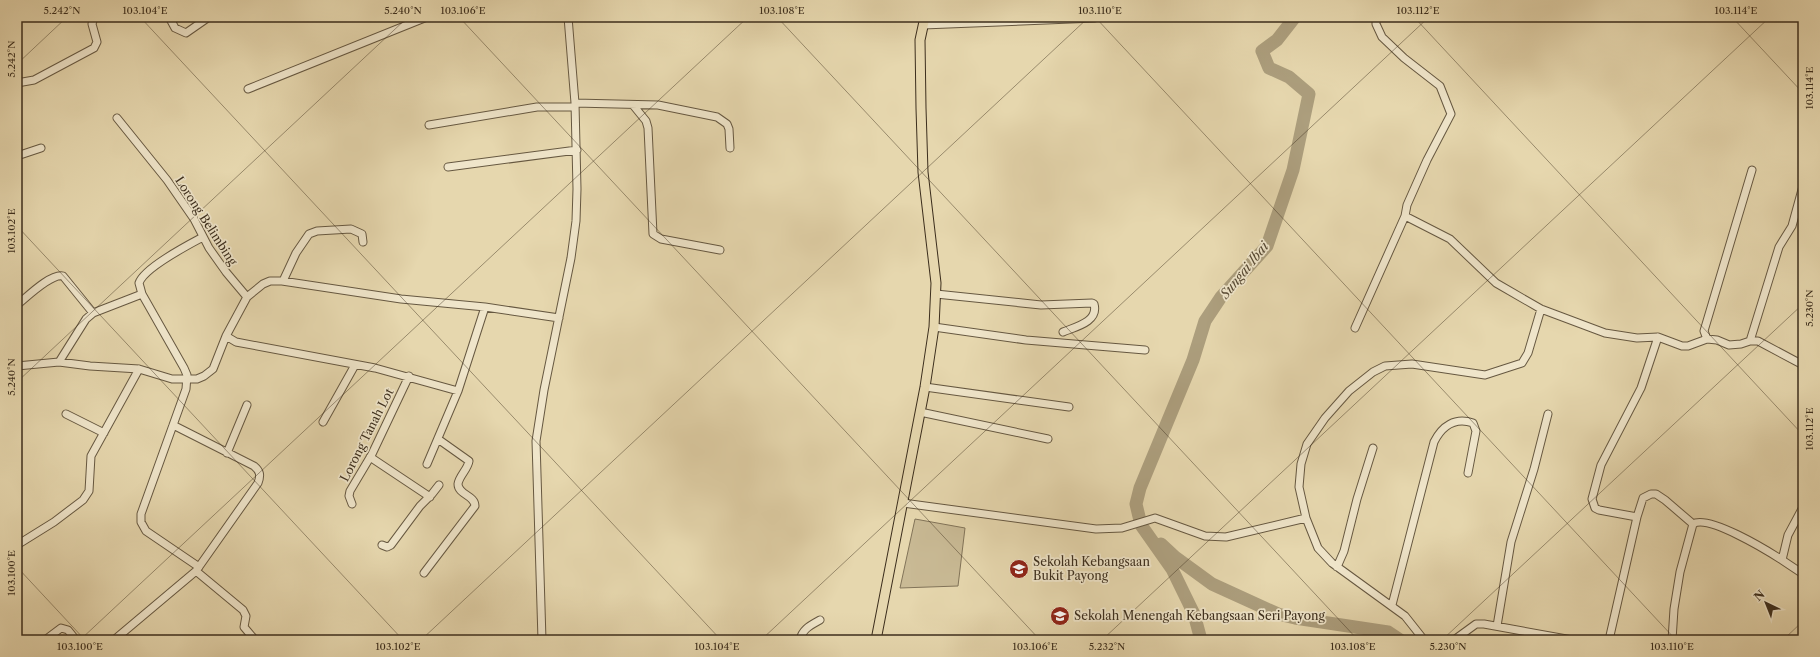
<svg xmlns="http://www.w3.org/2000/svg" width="1820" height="657" font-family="'Libre Caslon Text',serif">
<rect width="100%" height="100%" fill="#e6d7ae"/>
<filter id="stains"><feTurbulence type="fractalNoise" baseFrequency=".005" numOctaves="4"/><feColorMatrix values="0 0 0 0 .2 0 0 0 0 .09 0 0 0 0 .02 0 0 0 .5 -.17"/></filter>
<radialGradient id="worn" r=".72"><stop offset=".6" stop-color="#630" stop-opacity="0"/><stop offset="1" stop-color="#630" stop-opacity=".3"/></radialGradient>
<!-- green -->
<path fill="#c9ba95" stroke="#827459" d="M915,519L965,528L958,586L900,588Z"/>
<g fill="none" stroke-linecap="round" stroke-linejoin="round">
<!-- river -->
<path stroke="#ac9e7d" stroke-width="13" d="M1161,544L1175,557L1212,584L1278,614L1295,618L1388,632L1400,640
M1201,640L1194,614L1172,569L1141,525L1136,504L1140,488L1193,360L1205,321L1221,297L1267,246L1293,170L1309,94L1289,77L1269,68L1262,51L1277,40L1295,17"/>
<defs>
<path id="minor" d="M169,17L175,28L186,33L209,17
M923,25L1095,18
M17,83L34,80L94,48L97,42L92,24L94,17
M248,89L427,17
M575,103L658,105L717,117L727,124L729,129L730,148
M633,105L646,121L648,128L653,234L661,239L720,250
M117,118L167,180L194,219L209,248L226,272L247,297
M429,125L537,107H575
M17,156L41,148
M448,167L577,150
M1405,216L1450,239L1496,283L1541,309L1605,333L1637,338L1658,337L1682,346H1688L1707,339L1717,340L1729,345L1741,344L1750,341H1758L1803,365
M283,281L296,253L309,234L317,231L351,229L362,234L363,242
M936,294L1041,305L1092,303L1094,304C1099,322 1075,327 1063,332
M17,305C27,297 51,273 63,276L93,313
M934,327L1026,340L1145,350
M1355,328L1405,216L1407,205L1427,160L1451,114L1440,86L1404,58L1382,37L1376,24V17
M226,336L236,342L375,368L458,391
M1707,339L1704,331L1752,170
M1750,341L1779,247L1792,226L1803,186
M59,362L86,319L93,313L142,294
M17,366L59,362L90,366L139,369L172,379H197L204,376L213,369L226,336L247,297L263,284L270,281H282L401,299L485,307L559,318
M925,387L1069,407
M920,412L1048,439
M66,414L104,433
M323,422L355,365
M227,453L247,405
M370,457L430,497
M427,464L458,391L485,307
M903,503L1096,529L1122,528L1155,518L1205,536L1226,537L1306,518
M352,504L349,496L350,491L372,454L409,376
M1803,507L1788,535L1782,560L1803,574
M1637,517L1599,510L1595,508L1592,499L1601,465L1641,388L1658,337
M17,545L54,522L83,500L89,491L91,456L139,369
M382,545L387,547L391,545L420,506L432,494L439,485
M199,567L146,531L141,522V514L186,389L187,375L184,368L142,294L139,283C144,268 188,245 203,237
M1337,567L1344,551L1357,499L1373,448
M196,571L243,610L246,616L244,627L255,640
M424,573L475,506C475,495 458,495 458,484C459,476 468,469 469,461L438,439
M1392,605L1434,442C1442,426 1455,417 1473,423L1476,431L1468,473
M1497,626L1511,542L1534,469L1548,414
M45,640L61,628L68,630L76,640
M114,640L196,571L258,483C261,475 260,471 254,466L173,425
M542,640L536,441L544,390L571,258L576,221L577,189L575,103L568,17
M800,640C802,629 811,625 820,620
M1424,640L1405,616L1332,563L1318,548L1306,518L1299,487L1301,464L1307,444L1325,418L1349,391L1373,372L1385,366L1412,364L1485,375L1522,363L1528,353L1541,309
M1454,640L1476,624H1484L1572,640
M1609,640L1637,517L1643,498L1651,494H1656L1665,500L1693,524
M1672,640L1674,609L1680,572L1693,524C1708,514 1768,551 1782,560"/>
<path id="major" d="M876,640L925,387L934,327L936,283L923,172L921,108L920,40L925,17"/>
</defs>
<!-- minor casing -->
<use href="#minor" stroke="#665841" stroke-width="9"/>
<!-- major casing -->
<use href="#major" stroke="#3c2e1d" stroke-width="11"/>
<!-- minor -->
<use href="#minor" stroke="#efe5ca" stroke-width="7"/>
<!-- major -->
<use href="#major" stroke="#e6d7ae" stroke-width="9"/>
</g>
<!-- ticks -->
<path fill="none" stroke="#3c2e1d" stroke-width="1" stroke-opacity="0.45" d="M140,17L721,640M459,17L1040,640M777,17L1358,640M1095,17L1676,640M1414,17L1803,435M1732,17L1803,93M17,64L67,17M17,226L403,640M17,382L408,17M17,567L85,640M80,640L748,17M421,640L1089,17M761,640L1429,17M1102,640L1770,17M1442,640L1803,304M1783,640L1803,621"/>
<!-- icons -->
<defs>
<symbol id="school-disc" viewBox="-11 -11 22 22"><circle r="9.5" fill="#8f2418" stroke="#efe5ca"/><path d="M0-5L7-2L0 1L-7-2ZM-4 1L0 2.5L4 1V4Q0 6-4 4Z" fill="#fff"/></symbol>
</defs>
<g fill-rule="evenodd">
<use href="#school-disc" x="1008" y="558" width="22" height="22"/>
<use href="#school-disc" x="1049" y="605" width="22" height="22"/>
</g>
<g text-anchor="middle" stroke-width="3.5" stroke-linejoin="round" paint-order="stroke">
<!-- street labels -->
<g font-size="12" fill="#3c2e1d" stroke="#efe5ca">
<text transform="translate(206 221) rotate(57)" y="4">Lorong Belimbing</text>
<text transform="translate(367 435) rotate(-63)" y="4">Lorong Tanah Lot</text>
</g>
<!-- poi labels -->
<g font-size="12" fill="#3c2e1d" stroke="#efe5ca" text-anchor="start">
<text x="1033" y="566">Sekolah Kebangsaan<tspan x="1033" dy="14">Bukit Payong</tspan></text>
<text x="1074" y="620">Sekolah Menengah Kebangsaan Seri Payong</text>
</g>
<!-- water labels -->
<g font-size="13" font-style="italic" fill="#584a35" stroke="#efe5ca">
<text transform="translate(1244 270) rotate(-51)" y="5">Sungai Ibai</text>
</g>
</g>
<!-- margin -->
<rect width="1820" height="657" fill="none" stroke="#e6d7ae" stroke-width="44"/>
<!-- north arrow -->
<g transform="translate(1766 603) rotate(317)" stroke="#efe5ca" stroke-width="3" paint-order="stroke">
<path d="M0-3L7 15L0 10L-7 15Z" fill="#3c2e1d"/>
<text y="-6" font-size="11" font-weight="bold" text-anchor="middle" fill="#3c2e1d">N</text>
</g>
<rect x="22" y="22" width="1776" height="613" fill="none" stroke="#3c2e1d" stroke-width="1.5"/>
<g font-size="10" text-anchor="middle" fill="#3c2e1d">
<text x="62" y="14">5.242°N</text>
<text x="145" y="14">103.104°E</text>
<text x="403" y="14">5.240°N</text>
<text x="463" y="14">103.106°E</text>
<text x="782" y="14">103.108°E</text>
<text x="1100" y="14">103.110°E</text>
<text x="1418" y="14">103.112°E</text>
<text x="1736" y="14">103.114°E</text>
<text transform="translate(11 59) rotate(-90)" y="4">5.242°N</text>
<text transform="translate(1809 88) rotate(-90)" y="4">103.114°E</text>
<text transform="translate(11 231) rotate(-90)" y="4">103.102°E</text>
<text transform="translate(1809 308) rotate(-90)" y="4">5.230°N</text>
<text transform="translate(11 377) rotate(-90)" y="4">5.240°N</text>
<text transform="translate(1809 429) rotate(-90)" y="4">103.112°E</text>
<text transform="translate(11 573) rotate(-90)" y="4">103.100°E</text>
<text x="80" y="650">103.100°E</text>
<text x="398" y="650">103.102°E</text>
<text x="717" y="650">103.104°E</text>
<text x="1035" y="650">103.106°E</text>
<text x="1107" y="650">5.232°N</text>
<text x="1353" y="650">103.108°E</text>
<text x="1448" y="650">5.230°N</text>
<text x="1672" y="650">103.110°E</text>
</g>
<rect width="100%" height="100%" filter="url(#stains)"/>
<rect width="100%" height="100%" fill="url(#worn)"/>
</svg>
